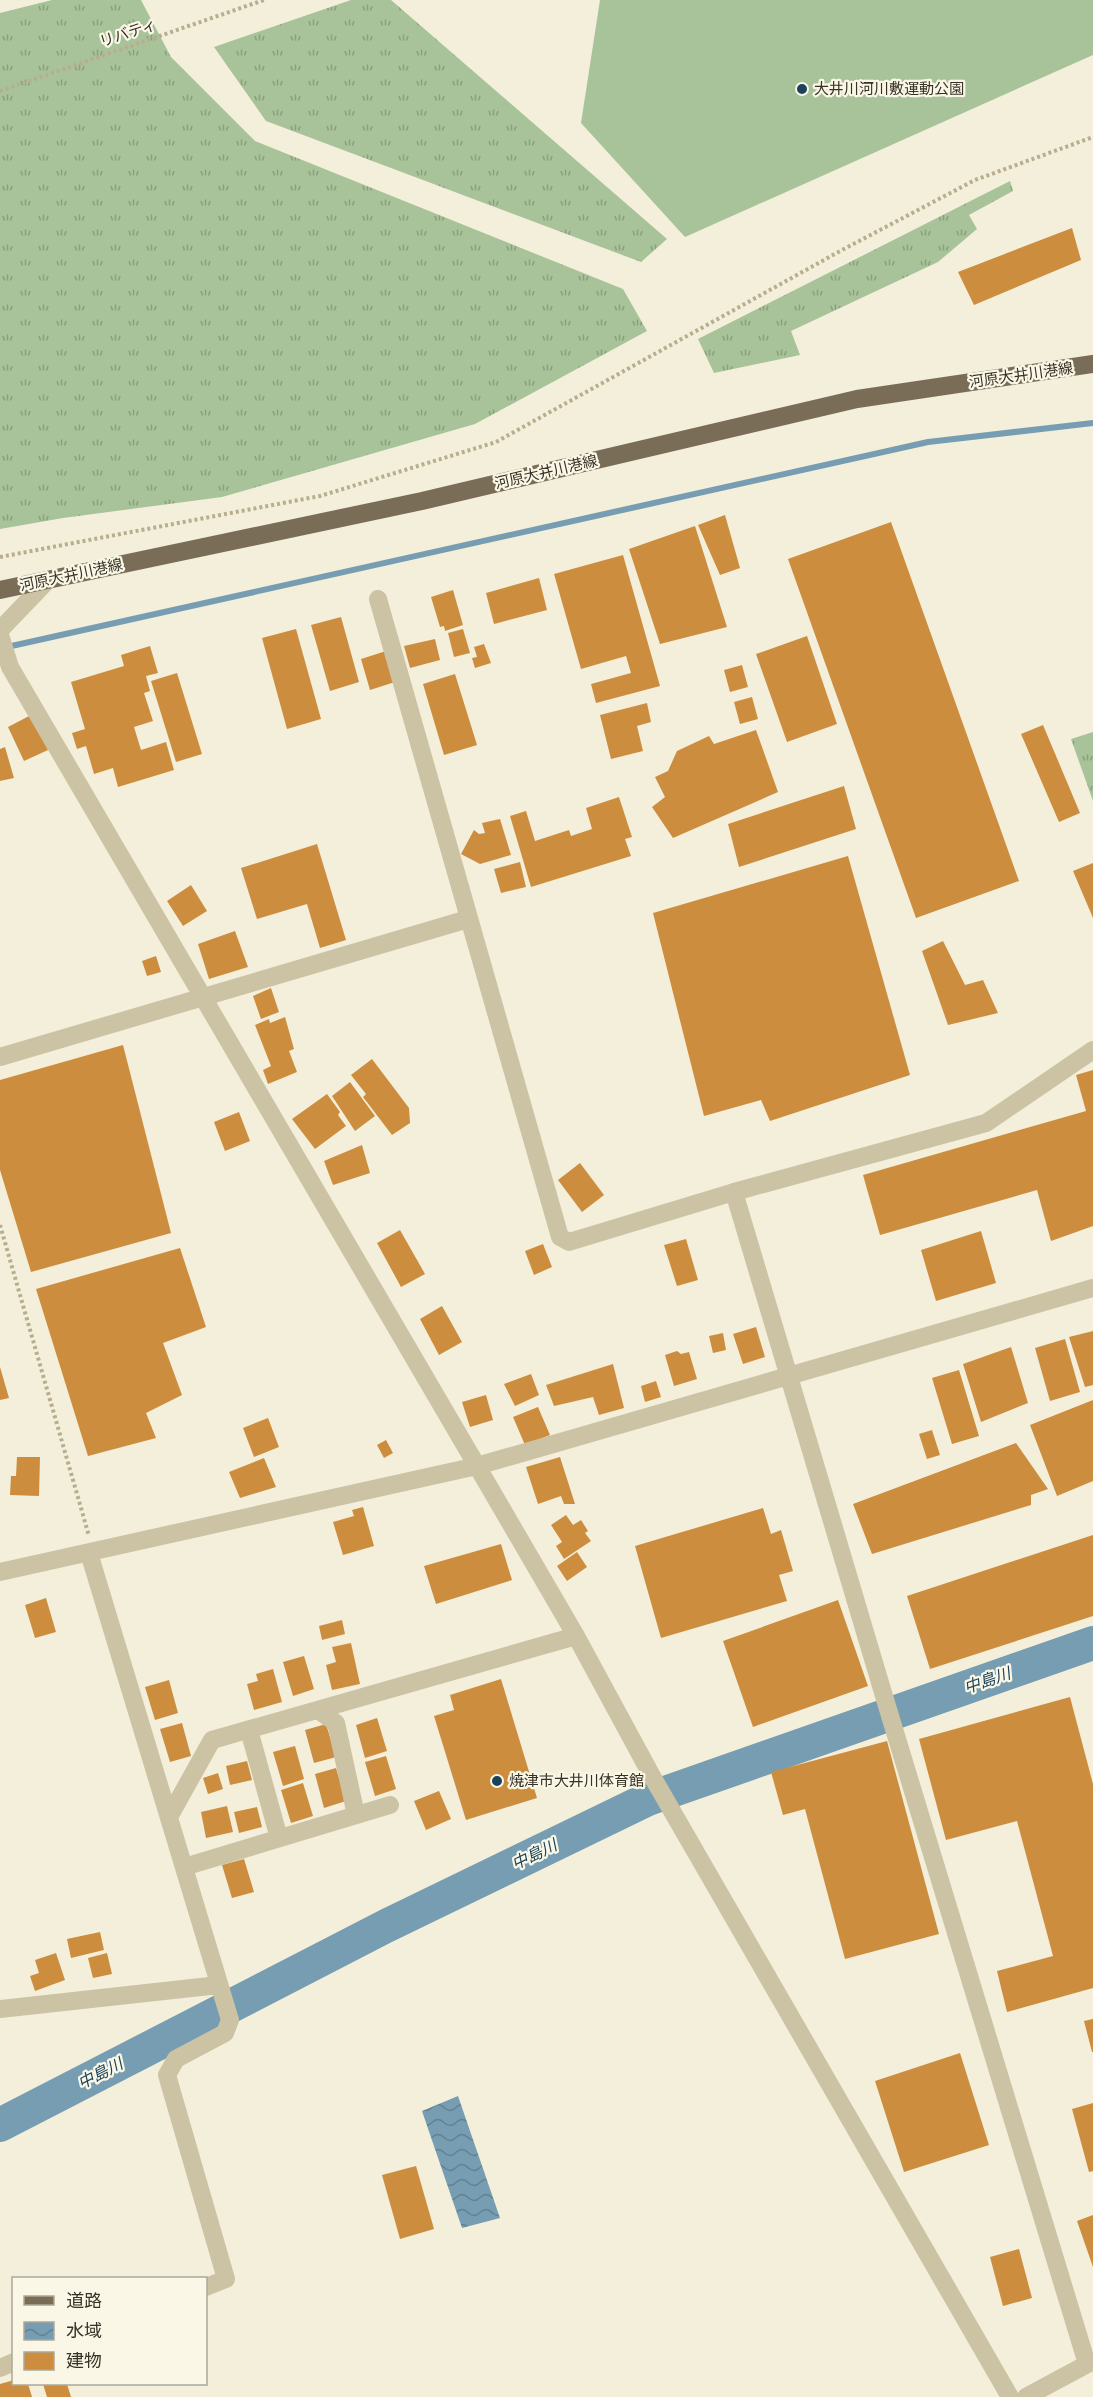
<svg xmlns="http://www.w3.org/2000/svg" width="1093" height="2397" font-family="'PT Sans','Noto Sans JP',sans-serif">
<defs>
<pattern id="grass-tufts" width="24" height="20" patternUnits="userSpaceOnUse" patternTransform="scale(1.5)"><rect width="24" height="20" fill="#a8c399"/><path d="M3 7l-1-3M5 7V3M7 7l1-3M15 17l-1-3M17 17v-4M19 17l1-3" fill="none" stroke="#8a9f7d"/></pattern>
<pattern id="water-waves" width="16" height="10" patternUnits="userSpaceOnUse" patternTransform="scale(1.5)"><rect width="16" height="10" fill="#779db2"/><path d="M0 5q4-4 8 0t8 0" fill="none" stroke="#628191"/></pattern>
</defs>
<rect width="100%" height="100%" fill="#f3efda"/>
<!-- grass -->
<path fill="url(#grass-tufts)" d="M52,0H141L171,57L255,141L623,289L647,331L475,424L222,497L63,518L0,529V13Z
M351,0H391L667,239L641,262L266,121L214,47Z
M1010,181L1013,191L969,215L977,229L938,262L791,331L800,355L714,373L698,339Z
M1093,732V801L1071,739Z"/>
<!-- pitch -->
<path fill="#a8c399" d="M600,0H1093V55L685,237L581,123Z"/>
<!-- water -->
<path fill="url(#water-waves)" d="M458,2096L500,2218L462,2228L422,2111Z"/>
<g fill="none" stroke-linecap="round" stroke-linejoin="round">
<!-- stream -->
<path stroke="#779db2" stroke-width="6" d="M7,647L928,442L1093,423"/>
<!-- river -->
<path stroke="#779db2" stroke-width="34" d="M0,2125L386,1926L648,1799L1093,1643"/>
</g>
<!-- building -->
<path fill="#cd8d3e" d="M1072,228L1081,260L974,305L958,272Z
M725,515L740,568L720,575L698,525Z
M891,522L1019,881L916,918L788,559Z
M695,526L727,627L660,644L629,549Z
M623,555L660,686L596,703L591,684L631,673L626,656L581,669L554,574Z
M539,578L547,610L494,624L486,593Z
M453,590L463,625L445,631L444,626L440,627L431,597Z
M341,617L359,682L330,691L311,625Z
M296,629L321,719L287,729L262,638Z
M463,629L470,653L454,657L448,633Z
M807,636L837,724L787,742L756,654Z
M435,639L440,660L410,668L404,646Z
M484,644L491,663L475,668L472,658L477,657L474,647Z
M150,646L158,673L146,676L150,691L144,693L153,721L134,727L141,750L166,742L174,770L118,787L113,768L94,774L86,746L77,749L72,733L85,729L71,682L124,666L121,655Z
M386,651L395,682L370,690L361,659Z
M742,665L748,687L730,692L724,670Z
M177,673L202,754L176,762L151,681Z
M455,674L477,745L444,755L423,684Z
M752,697L758,719L740,724L734,702Z
M647,703L651,722L637,726L643,751L611,759L600,715Z
M31,715L48,750L24,761L8,727Z
M1043,725L1080,813L1059,822L1021,734Z
M756,730L778,792L673,838L652,807L665,797L655,777L668,771L677,751L709,736L714,744Z
M5,747L14,778L0,781V749Z
M844,786L856,829L739,867L728,824Z
M619,797L632,837L625,839L631,856L531,887L510,816L526,811L535,841L569,830L571,836L592,829L586,808Z
M500,819L511,855L480,864L461,854L474,830L479,834L485,833L482,823Z
M317,844L346,940L320,948L307,904L257,919L241,868Z
M848,856L910,1075L770,1121L761,1100L704,1116L653,913Z
M520,862L526,887L501,893L494,869Z
M1093,863V918L1073,871Z
M191,885L207,911L183,926L167,901Z
M235,931L248,967L209,979L198,944Z
M943,941L965,985L983,980L998,1013L948,1025L922,951Z
M156,956L161,972L147,976L142,961Z
M271,988L279,1012L261,1019L253,996Z
M285,1017L294,1049L289,1051L297,1072L268,1084L263,1070L271,1066L255,1025L269,1019L270,1023Z
M123,1045L171,1233L31,1272L0,1170V1080Z
M372,1059L409,1108L410,1123L392,1135L363,1097L366,1094L351,1075Z
M1093,1070V1226L1051,1241L1037,1190L880,1235L863,1175L1086,1111L1076,1075Z
M350,1082L375,1116L355,1131L332,1096Z
M327,1094L340,1112L338,1115L346,1126L315,1149L292,1119Z
M239,1112L250,1141L225,1151L214,1122Z
M362,1145L370,1173L333,1185L324,1161Z
M580,1163L604,1195L582,1212L558,1180Z
M400,1230L425,1274L401,1287L377,1243Z
M981,1231L996,1283L936,1301L921,1250Z
M686,1239L698,1280L677,1286L664,1245Z
M543,1244L552,1267L534,1275L525,1251Z
M180,1248L206,1327L163,1343L182,1395L146,1413L156,1438L88,1456L36,1289Z
M442,1306L462,1342L439,1355L420,1319Z
M756,1327L765,1357L743,1364L733,1334Z
M1093,1331V1385L1085,1387L1069,1337Z
M723,1333L726,1350L713,1353L709,1336Z
M1065,1339L1080,1392L1050,1401L1035,1348Z
M1011,1347L1028,1403L981,1422L963,1364Z
M677,1351L681,1354L689,1352L697,1379L674,1386L665,1355Z
M613,1364L624,1408L599,1415L593,1397L554,1406L546,1385Z
M0,1367L9,1398L0,1400Z
M959,1370L979,1436L952,1444L932,1378Z
M531,1374L539,1395L515,1406L504,1384Z
M656,1381L661,1397L645,1402L641,1386Z
M486,1395L493,1420L470,1427L462,1402Z
M1093,1400V1481L1057,1496L1030,1425Z
M538,1407L550,1435L525,1445L513,1417Z
M268,1418L279,1447L254,1457L243,1428Z
M932,1430L940,1455L927,1459L919,1434Z
M386,1440L393,1453L384,1458L377,1445Z
M1016,1443L1048,1489L1031,1495V1505L872,1554L853,1504Z
M17,1457H40L39,1496L10,1495L11,1476H16Z
M560,1457L575,1504H564L561,1496L538,1504L526,1467Z
M264,1458L276,1487L240,1498L229,1472Z
M363,1507L374,1546L343,1555L333,1522L354,1516L352,1510Z
M763,1508L771,1534L781,1530L793,1571L779,1575L787,1601L661,1638L635,1546Z
M566,1515L573,1525L581,1520L588,1531L585,1533L591,1541L564,1559L556,1546L562,1542L551,1525Z
M1093,1535V1616L930,1669L907,1596Z
M501,1544L512,1580L436,1604L424,1566Z
M577,1552L587,1567L567,1581L557,1566Z
M46,1598L56,1632L35,1638L25,1605Z
M838,1600L868,1686L753,1727L723,1641Z
M342,1620L345,1634L322,1640L319,1626Z
M351,1643L360,1684L332,1690L326,1665L336,1662L332,1647Z
M304,1656L314,1689L293,1696L283,1662Z
M273,1669L282,1702L254,1710L247,1684L258,1681L256,1674Z
M501,1679L537,1798L466,1820L434,1716L454,1710L450,1695Z
M169,1680L178,1713L155,1720L145,1687Z
M1070,1697L1093,1784V1988L1007,2012L997,1971L1053,1956L1017,1821L946,1840L919,1739Z
M377,1718L387,1751L365,1758L356,1725Z
M182,1723L191,1756L170,1762L160,1729Z
M326,1724L336,1757L314,1763L305,1730Z
M887,1741L939,1934L845,1959L805,1809L783,1815L771,1772Z
M295,1746L304,1779L283,1786L273,1752Z
M386,1756L396,1789L375,1796L365,1762Z
M247,1761L252,1780L230,1785L226,1766Z
M336,1768L346,1801L324,1808L315,1774Z
M218,1773L223,1789L208,1794L203,1778Z
M303,1783L313,1816L291,1823L281,1790Z
M439,1791L451,1819L426,1830L414,1801Z
M227,1806L233,1832L206,1838L201,1812Z
M257,1807L262,1827L239,1833L234,1812Z
M244,1859L254,1892L232,1898L222,1865Z
M100,1932L104,1950L71,1958L67,1939Z
M56,1953L65,1980L35,1991L30,1976L39,1973L35,1960Z
M107,1953L112,1974L93,1978L88,1958Z
M1093,2019V2052H1092L1084,2021Z
M960,2053L989,2145L904,2172L875,2081Z
M1093,2103V2171L1089,2172L1072,2109Z
M416,2166L434,2229L400,2239L382,2175Z
M1093,2215V2267L1077,2221Z
M1019,2249L1032,2298L1003,2306L990,2257Z
M14,2380V2384H28L32,2397H0V2384Z
M43,2384H67L71,2397H47Z"/>
<g fill="none" stroke-linecap="round" stroke-linejoin="round">
<!-- path -->
<path stroke="#b8ad8f" stroke-width="4" stroke-dasharray="3 3" stroke-linecap="butt" d="M0,91L264,0
M0,557L320,496L496,442L842,250L975,180L1093,137
M0,1225L89,1536"/>
<!-- minor -->
<path stroke="#ccc3a5" stroke-width="18" d="M378,599L560,1237L569,1242L734,1192L986,1123L1093,1050
M0,630L47,581
M0,635L10,667L477,1466L576,1636L653,1778L1010,2397
M0,1057L468,919
M734,1192L884,1696L1087,2364
M89,1553L230,2020L225,2033L176,2059L167,2075L226,2279L206,2287
M0,1572L477,1466L1093,1288
M318,1710L336,1723L356,1815
M249,1730L279,1838
M169,1817L212,1740L576,1636
M184,1867L390,1805
M0,2009L219,1985
M0,2368L14,2362
M1026,2397L1093,2361"/>
<!-- major -->
<path stroke="#7a6d57" stroke-width="18" d="M0,590L422,501L857,399L1093,364"/>
</g>
<!-- markers -->
<g fill="#1a425b" stroke="#faf7e6" stroke-width="2">
<circle cx="802" cy="89" r="6"/>
<circle cx="497" cy="1781" r="6"/>
</g>
<g text-anchor="middle" stroke-width="4.5" stroke-linejoin="round" paint-order="stroke">
<!-- street labels -->
<g font-size="15" fill="#373127" stroke="#faf7e6">
<text transform="translate(128 33) rotate(-18)" y="5">リバティ</text>
<text transform="translate(1021 375) rotate(-8)" y="5">河原大井川港線</text>
<text transform="translate(546 472) rotate(-13)" y="5">河原大井川港線</text>
<text transform="translate(71 575) rotate(-12)" y="5">河原大井川港線</text>
</g>
<!-- poi labels -->
<g font-size="15" fill="#373127" stroke="#faf7e6" text-anchor="start">
<text x="814" y="94">大井川河川敷運動公園</text>
<text x="509" y="1786">焼津市大井川体育館</text>
</g>
<!-- water labels -->
<g font-size="16" font-style="italic" fill="#1a425b" stroke="#faf7e6">
<text transform="translate(987 1680) rotate(-19)" y="6">中島川</text>
<text transform="translate(534 1854) rotate(-26)" y="6">中島川</text>
<text transform="translate(100 2073) rotate(-27)" y="6">中島川</text>
</g>
</g>
<!-- legend -->
<rect x="12" y="2277" width="195" height="108" fill="#faf7e6" stroke="#aca89a" stroke-width="1.5"/>
<rect x="24" y="2296" width="30" height="9" fill="#7a6d57" stroke="#aca89a" stroke-width="1.5"/>
<text x="66" y="2307" font-size="18" fill="#373127">道路</text>
<rect x="24" y="2322" width="30" height="18" fill="url(#water-waves)" stroke="#aca89a" stroke-width="1.5"/>
<text x="66" y="2337" font-size="18" fill="#373127">水域</text>
<rect x="24" y="2352" width="30" height="18" fill="#cd8d3e" stroke="#aca89a" stroke-width="1.5"/>
<text x="66" y="2367" font-size="18" fill="#373127">建物</text>
</svg>
